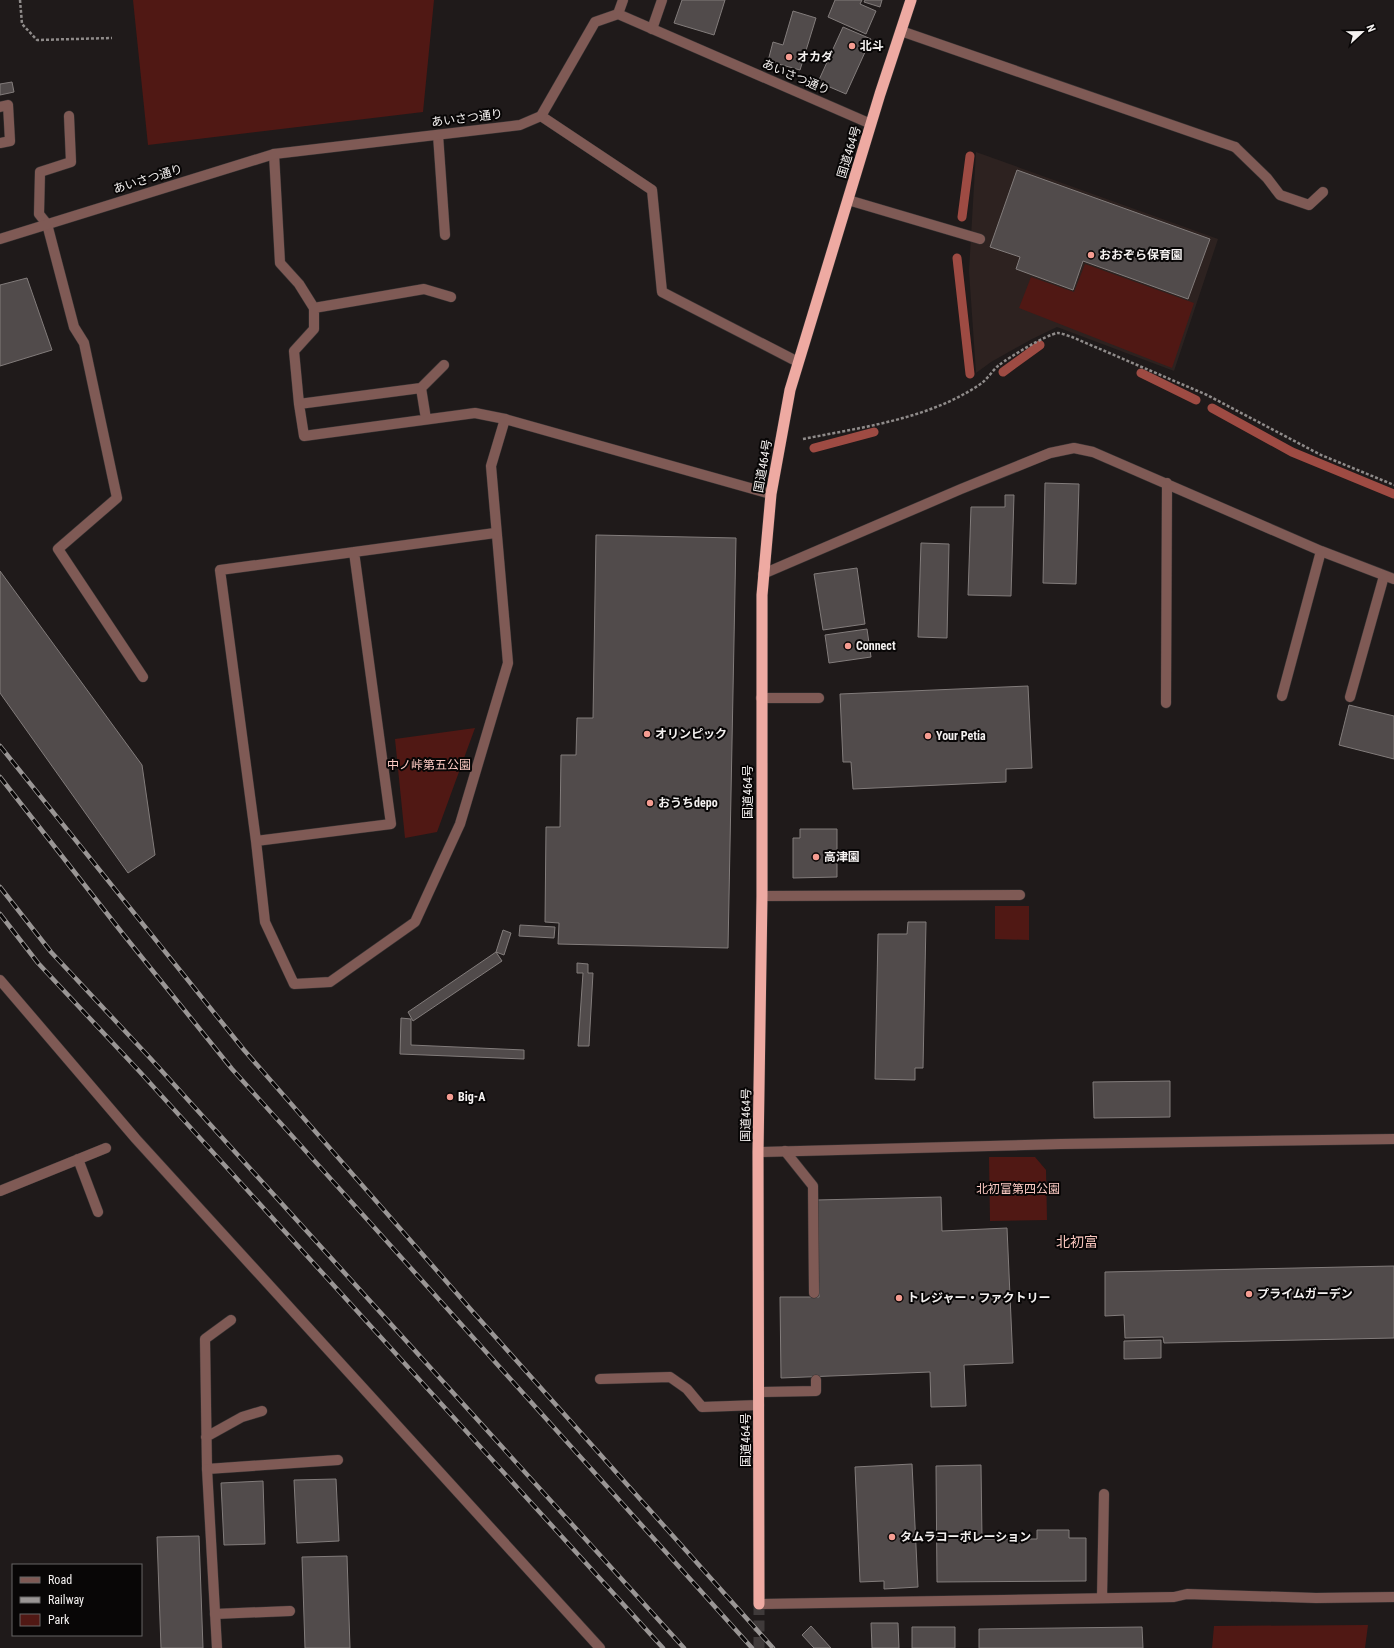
<svg xmlns="http://www.w3.org/2000/svg" width="1394" height="1648" font-family="'Roboto Condensed','Noto Sans JP',sans-serif">
<rect width="100%" height="100%" fill="#1f1a1a"/>
<!-- built -->
<path fill="#2d2220" d="M976,152L1218,239L1174,371L1057,327L1032,339L991,362L976,373L969,271Z"/>
<!-- green -->
<path fill="#501814" d="M133,0H434L423,112L148,145Z
M1085,264L1194,303L1172,368L1019,308L1031,277L1074,292Z
M475,728L437,832L405,838L395,739Z
M995,906H1029V940L995,939Z
M989,1157H1035L1046,1170L1047,1220L990,1221Z
M1368,1625L1365,1648H1212L1214,1626Z"/>
<g fill="none" stroke-linecap="round" stroke-linejoin="round">
<!-- stream -->
<path stroke="#9e4b43" stroke-width="9" d="M962,217L970,156
M957,258L970,374
M1003,372L1040,345
M1141,373L1196,400
M1212,408L1292,452L1394,494
M814,448L874,432"/>
</g>
<!-- building -->
<path fill="#514b4b" stroke="#827c7b" d="M682,0H725L714,35L674,23Z
M835,0H862L860,4L876,11L866,34L828,17Z
M865,0H882L880,7L864,2Z
M793,11L816,18L800,70L768,61L773,42L783,45Z
M843,27L871,39L846,94L818,82Z
M12,82L14,92L0,95V84Z
M1017,170L1210,239L1188,299L1083,261L1073,290L1016,269L1020,257L990,247Z
M27,278L52,350L0,366V285Z
M1045,483L1079,484L1076,584L1043,583Z
M1005,495H1014L1011,596L968,595L971,507H1005Z
M596,535L736,538L728,948L558,944L559,923L545,922L546,827H560L561,755H576L577,718H593Z
M921,543L949,544L947,638L918,637Z
M857,568L865,624L823,630L814,574Z
M0,571L142,765L155,855L128,873L0,693Z
M867,629L871,657L829,663L825,635Z
M1028,686L1032,768L1006,769V782L853,789L851,762H843L840,694Z
M1349,705L1394,716V759L1339,745Z
M800,829H837V877L793,878V838H800Z
M908,922H926L923,1068H915V1080L875,1079L878,934H907Z
M520,925L555,927L554,938L519,936Z
M503,930L511,933L504,955L496,952Z
M496,952L502,961L413,1021L408,1012Z
M577,963L588,964V973H593L589,1046H578L583,973H577Z
M401,1018L411,1019V1045L524,1050V1059L400,1054Z
M1170,1081V1117L1094,1118L1093,1082Z
M941,1197L942,1231L1007,1228L1013,1363L964,1365L966,1406L931,1407L930,1372L781,1378L780,1297H819L816,1200Z
M1394,1266V1338L1164,1343L1163,1337L1125,1338L1124,1315L1105,1316V1272Z
M1161,1340V1358L1124,1359V1341Z
M912,1464L918,1587L884,1589V1581L860,1582L855,1467Z
M981,1465L982,1539H1037V1530H1069V1538H1086V1581L937,1582L936,1466Z
M336,1479L339,1541L297,1543L294,1480Z
M263,1481L265,1544L224,1545L221,1483Z
M199,1536L203,1648H161L157,1537Z
M347,1556L350,1648H305L302,1557Z
M871,1623H898L899,1648H872Z
M811,1626L831,1648H814L802,1635Z
M912,1627H955V1648H912Z
M1142,1627L1143,1648H979V1629Z"/>
<g fill="none" stroke-linecap="round" stroke-linejoin="round">
<!-- trunk-tunnel -->
<path stroke="#3f3a3a" stroke-width="11" stroke-dasharray="11 5.5" stroke-linecap="butt" d="M759,1648V1604"/>
<defs>
<path id="service" d="M618,14L623,0
M652,29L662,0
M0,107L8,105L10,141L0,143
M69,116L71,162L40,172L39,214L47,224L74,327L84,343L117,498L58,549L143,677
M541,116L652,190L662,292L798,362
M438,135L445,235
M1235,147L1267,178L1280,195L1309,205L1323,192
M274,154L280,263L299,284L314,308V329L294,351L299,404L421,388L444,365
M848,200L980,239
M314,308L424,289L451,297
M421,388L426,419
M299,404L304,436L475,413L505,419
M1350,697L1384,576
M761,698H819
M785,1151L813,1186L814,1293
M78,1159L98,1212
M0,1191L106,1148
M231,1320L205,1339L207,1469L338,1460
M600,1379L670,1377L687,1389L702,1407L759,1405
M759,1392L816,1391V1380
M206,1437L242,1417L262,1411
M1102,1598L1104,1494
M759,1604L1174,1597L1187,1594L1316,1598L1394,1597
M215,1614L290,1611"/>
<path id="minor" d="M901,31L1235,147
M0,239L274,154L520,125L541,116L595,22L618,14L871,124
M495,533L220,570L256,841L265,922L294,984L330,982L415,922L460,824L508,663L491,466L505,419L771,494
M763,574L961,489L1050,453L1074,448L1093,452L1321,551L1394,579
M1282,696L1321,551
M1166,703L1167,483
M256,841L391,824L354,552
M762,896L1020,895
M0,980L136,1139L600,1648
M758,1152L1061,1144L1394,1139
M207,1469L217,1648"/>
<path id="trunk" d="M759,1604L758,1152L762,896V595L771,494L790,390L880,94L911,0"/>
</defs>
<!-- service casing -->
<use href="#service" stroke="#393434" stroke-width="11"/>
<!-- minor casing -->
<use href="#minor" stroke="#393434" stroke-width="11"/>
<!-- trunk casing -->
<use href="#trunk" stroke="#393434" stroke-width="12"/>
<!-- path -->
<path stroke="#8f8b8a" stroke-width="2.5" stroke-dasharray="3 2" stroke-linecap="butt" d="M20,0L22,24L37,40L112,38
M803,439C863,427 930,419 982,383C988,378 993,370 999,365C1008,358 1047,334 1058,333C1062,333 1068,336 1072,337L1207,395L1321,455L1394,485"/>
<!-- service -->
<use href="#service" stroke="#7f5a55" stroke-width="10"/>
<!-- minor -->
<use href="#minor" stroke="#7f5a55" stroke-width="10"/>
<!-- trunk -->
<use href="#trunk" stroke="#eeaaa2" stroke-width="11"/>
<defs>
<path id="rail" d="M0,746L244,1050L473,1312L773,1648
M0,777L123,934L232,1069L752,1648
M0,887L51,952L151,1059L684,1648
M0,914L38,963L140,1072L663,1648"/>
</defs>
<!-- rail casing -->
<use href="#rail" stroke="#9a9695" stroke-width="4.5"/>
<!-- rail -->
<use href="#rail" stroke="#080606" stroke-width="3" stroke-dasharray="9" stroke-linecap="butt"/>
</g>
<!-- markers -->
<g fill="#f59c91" stroke="#080606" stroke-width="1.5">
<circle cx="852" cy="46" r="4"/>
<circle cx="789" cy="57" r="4"/>
<circle cx="1091" cy="255" r="4"/>
<circle cx="848" cy="646" r="4"/>
<circle cx="647" cy="734" r="4"/>
<circle cx="928" cy="736" r="4"/>
<circle cx="650" cy="803" r="4"/>
<circle cx="816" cy="857" r="4"/>
<circle cx="450" cy="1097" r="4"/>
<circle cx="1249" cy="1294" r="4"/>
<circle cx="899" cy="1298" r="4"/>
<circle cx="892" cy="1537" r="4"/>
</g>
<g text-anchor="middle" stroke-width="4" stroke-linejoin="round" paint-order="stroke">
<!-- poi labels -->
<g font-size="12" font-weight="bold" fill="#f4f1f0" stroke="#080606" text-anchor="start">
<text x="860" y="50">北斗</text>
<text x="797" y="61">オカダ</text>
<text x="1099" y="259">おおぞら保育園</text>
<text x="856" y="650">Connect</text>
<text x="655" y="738">オリンピック</text>
<text x="936" y="740">Your Petia</text>
<text x="658" y="807">おうちdepo</text>
<text x="824" y="861">高津園</text>
<text x="458" y="1101">Big-A</text>
<text x="1257" y="1298">プライムガーデン</text>
<text x="907" y="1302">トレジャー・ファクトリー</text>
<text x="900" y="1541">タムラコーポレーション</text>
</g>
<!-- street labels -->
<g font-size="12" fill="#f4f1f0" stroke="#080606">
<text transform="translate(796 77) rotate(23)" y="4">あいさつ通り</text>
<text transform="translate(467 118) rotate(-7)" y="4">あいさつ通り</text>
<text transform="translate(849 152) rotate(-73)" y="4">国道464号</text>
<text transform="translate(148 179) rotate(-17)" y="4">あいさつ通り</text>
<text transform="translate(763 466) rotate(-80)" y="4">国道464号</text>
<text transform="translate(748 792) rotate(-90)" y="4">国道464号</text>
<text transform="translate(746 1115) rotate(-89)" y="4">国道464号</text>
<text transform="translate(746 1440) rotate(-90)" y="4">国道464号</text>
</g>
<!-- park labels -->
<g font-size="12" fill="#fac9c2" stroke="#080606">
<text x="429" y="769">中ノ峠第五公園</text>
<text x="1018" y="1193">北初富第四公園</text>
</g>
<!-- quarter labels -->
<g font-size="14" fill="#f8c5bd" stroke="#080606">
<text x="1077" y="1247">北初富</text>
</g>
</g>
<!-- legend -->
<rect x="12" y="1564" width="130" height="72" fill="#080606" stroke="#666464"/>
<rect x="20" y="1577" width="20" height="6" fill="#7f5a55" stroke="#666464"/>
<text x="48" y="1584" font-size="12" fill="#f4f1f0">Road</text>
<rect x="20" y="1597" width="20" height="6" fill="#9a9695" stroke="#666464"/>
<text x="48" y="1604" font-size="12" fill="#f4f1f0">Railway</text>
<rect x="20" y="1614" width="20" height="12" fill="#501814" stroke="#666464"/>
<text x="48" y="1624" font-size="12" fill="#f4f1f0">Park</text>
<!-- north arrow -->
<g transform="translate(1362 32) rotate(68)" stroke="#080606" stroke-width="3" paint-order="stroke">
<path d="M0-3L7 15L0 10L-7 15Z" fill="#f4f1f0"/>
<text y="-6" font-size="11" font-weight="bold" text-anchor="middle" fill="#f4f1f0">N</text>
</g>
</svg>
